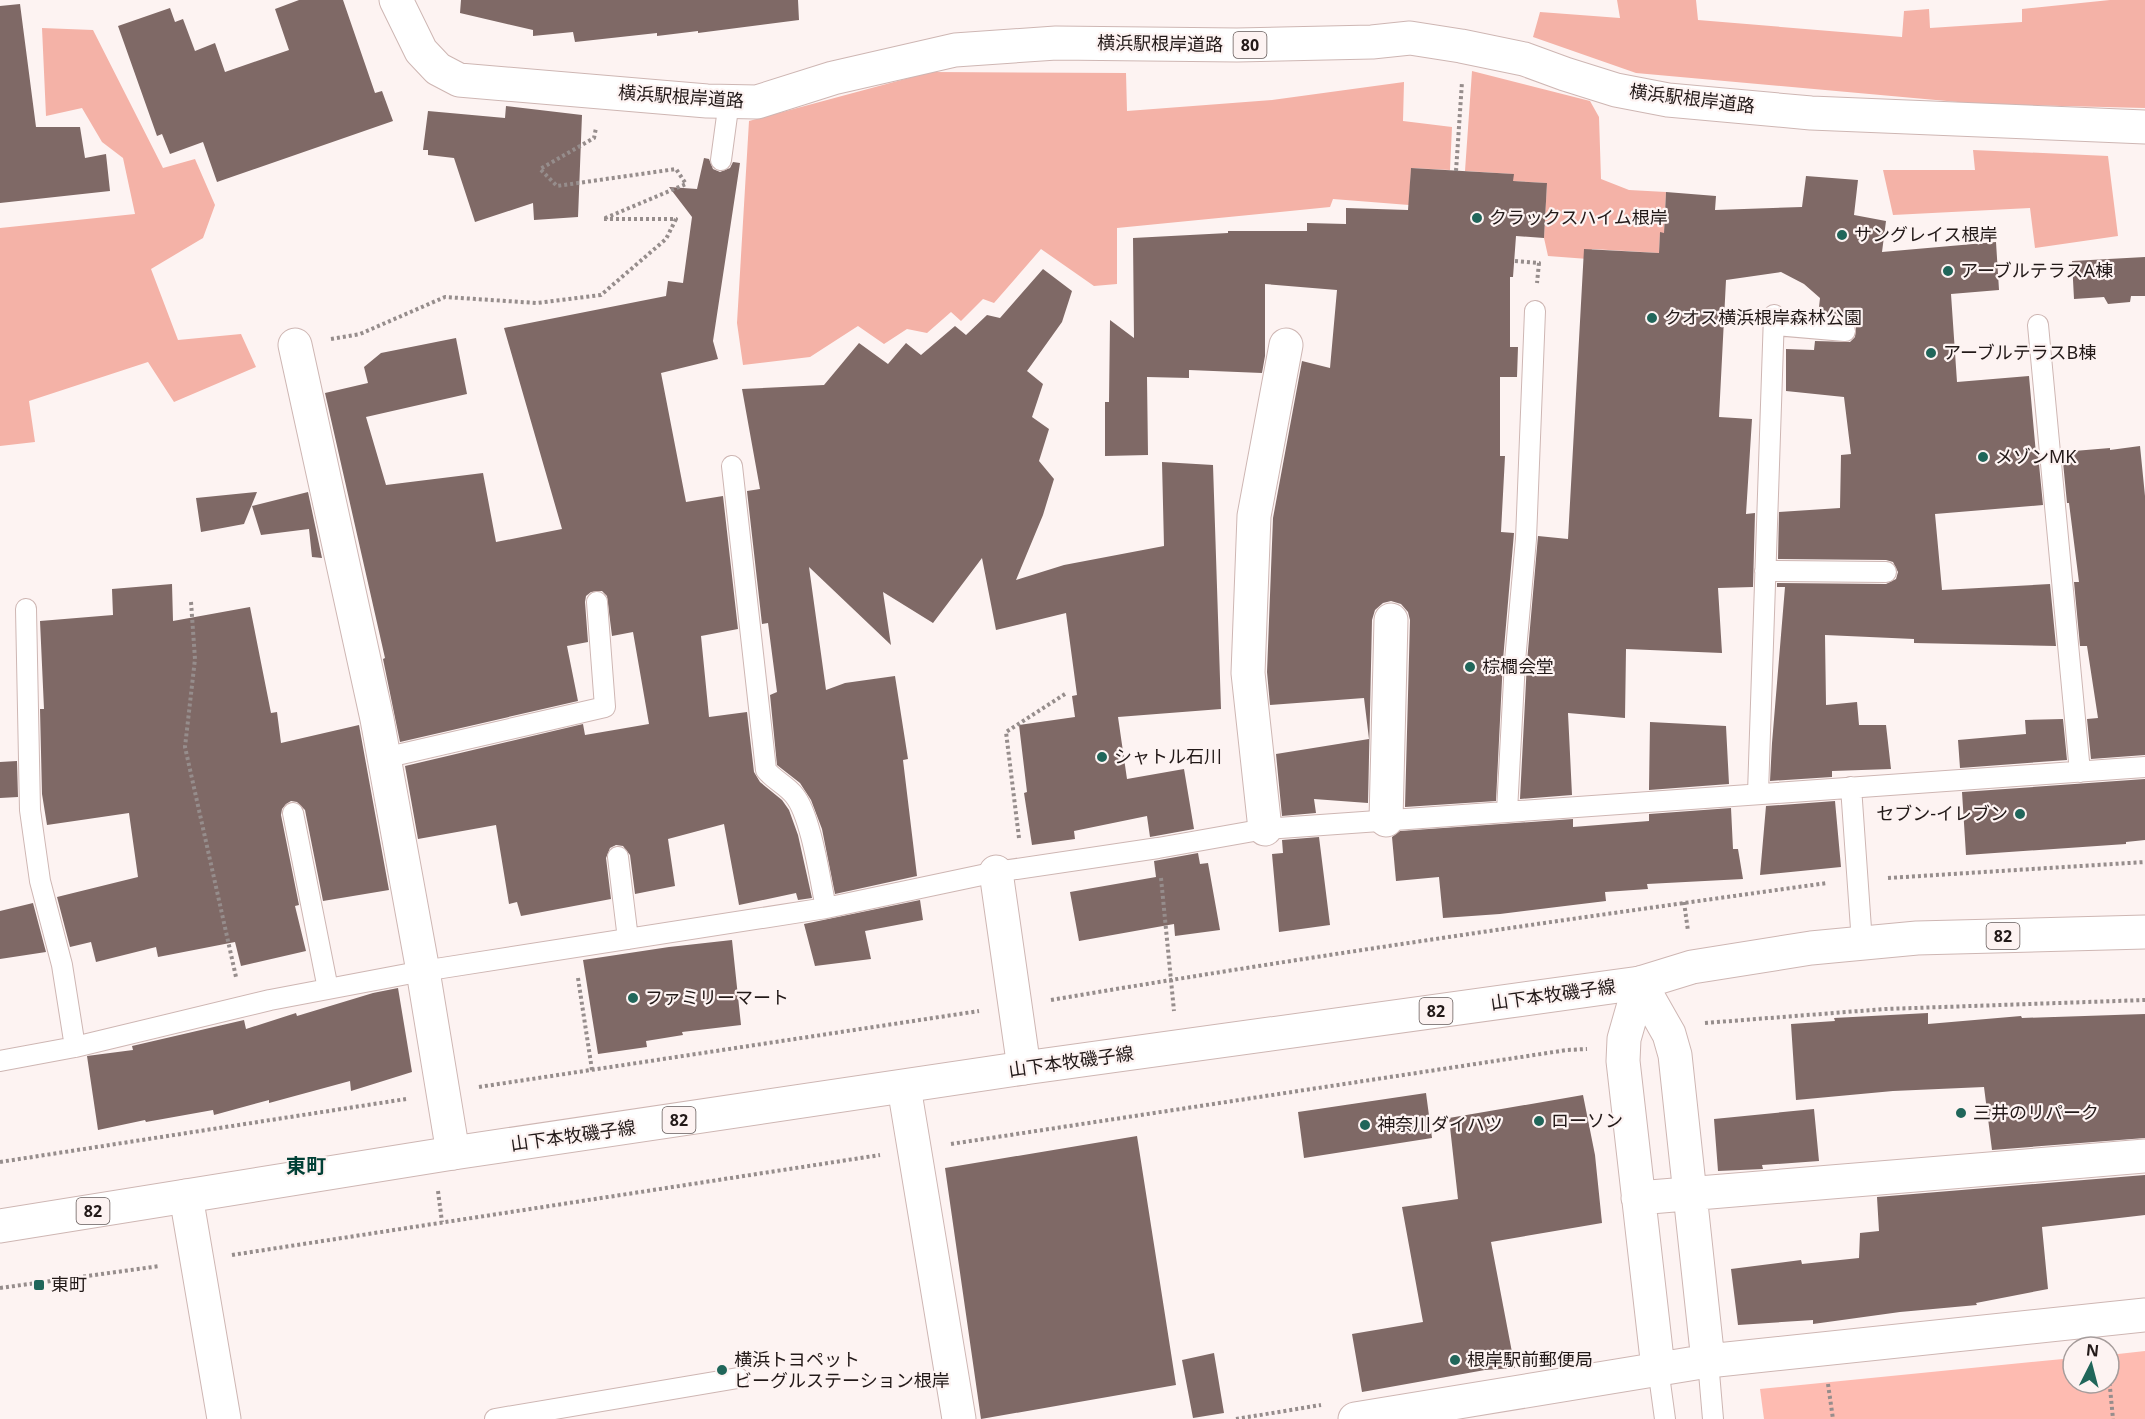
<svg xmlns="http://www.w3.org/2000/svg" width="2145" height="1419" font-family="'Noto Sans','Noto Sans JP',sans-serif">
<rect width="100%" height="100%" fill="#fdf3f2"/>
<!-- green -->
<path fill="#febbb1" d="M2145,1351V1419H1764L1760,1389L2073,1358V1383H2109V1355Z"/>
<!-- forest -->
<path fill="#f4b2a7" d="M1617,0H1696L1698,20L1902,37L1904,11L1929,9L1930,28L2022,22V9L2110,0H2145V108L1980,104L1636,73L1533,37L1540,12L1620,18Z
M42,28L93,30L163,168L195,159L215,205L203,238L151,269L178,340L241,334L256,367L174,402L148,362L29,401L35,442L0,446V228L135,214L123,158L102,142L82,108L46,116Z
M1472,71L1590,101L1599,117L1601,179L1629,190L1666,192L1664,233H1660L1659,253L1592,249L1588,259L1548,256L1544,238L1547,183L1513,181V174L1465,171Z
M931,72L1126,73L1127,111L1272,100L1404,82L1403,121L1452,127L1450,170L1411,168L1409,205L1333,199L1330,207L1117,228V284L1094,286L1041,249L994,303L983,299L961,321L951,312L927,333L907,329L884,344L858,326L810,357L743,365L737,323L749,121Z
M1973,150L2108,156L2118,236L2035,248L2030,208L1893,215L1883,170H1975Z"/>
<!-- building -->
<path fill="#7f6966" d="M299,0H343L375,93L382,91L393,121L217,182L203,142L170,154L162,134L157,136L118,26L170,8L175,22L183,19L195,51L215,43L225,72L289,50L275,9Z
M461,0H798L799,20L698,33V31L657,36V33L575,42L573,32L533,36V30L460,13Z
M20,4L36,127H80L85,158L106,154L110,191L0,203V6Z
M506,106L582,115L578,217L534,220L533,203L475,222L454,158L428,155V150H423L428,111L505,118Z
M704,158L709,159L713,169L720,172L730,168L733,162L740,163L713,341L718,359L661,373L686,502L723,496L738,629L701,636L709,717L747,712L754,772L760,782L782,800L789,810L798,835L812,898L798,900L796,893L739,905L724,824L668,839L675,886L635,894L630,855L623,846L616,845L610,848L606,858L611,899L521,916L517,902L509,904L496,825L418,839L405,766L583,724L585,735L649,724L633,632L612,636L607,596L602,591L591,592L586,596L585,602L588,642L567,646L578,701L400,742L383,659L385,658L325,393L368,383L364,367L381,353L456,338L467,394L366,417L386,485L483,473L496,542L562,529L504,328L666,296L668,281L683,283L692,217L669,187L697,189Z
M1411,168L1514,174L1513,181L1547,183L1544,238L1516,236L1513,277H1510V347H1518L1517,377H1500V456H1505L1501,532L1514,533L1503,660L1496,801L1405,807L1410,620L1408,612L1401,604L1391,601L1383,603L1375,610L1372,620L1368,803L1314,799L1316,813L1282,816L1276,754L1369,739L1364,698L1270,705L1267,672L1273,518L1302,361L1330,368L1337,290L1265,284V356L1262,373L1189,370V378L1147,377L1148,455L1105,456V402H1109L1110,320L1134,338L1133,238L1228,233V231H1307V223L1346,224V208L1408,210Z
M1806,176L1858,180L1854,215L1886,221L1882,252L1996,242L1999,290L1951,294L1957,382L2029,376L2036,454H2038L2043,505L1935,514L1942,590L2050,584L2056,646L1914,643V639L1825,635L1826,705L1857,702L1859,725H1886L1891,769L1832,771V777L1770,781L1772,743L1785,587H1777V583L1886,584L1896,579L1898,572L1893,562L1886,560L1778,559L1779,512L1840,508L1841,455L1851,454L1844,397L1786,391V349L1814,350L1815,341L1850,342L1855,337L1856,326L1852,322L1847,319L1818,317L1820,298L1804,284L1781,272L1726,280L1719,417L1752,419L1746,514L1755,513L1753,587L1718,588L1722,653L1626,649L1625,718L1568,713L1572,795L1520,799L1527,662L1538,536L1568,539L1584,249L1659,253L1660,232L1664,233L1666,192L1716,196L1715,210L1802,207Z
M2145,257V296H2131L2130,302L2108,304L2104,297L2074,299L2072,261Z
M1043,269L1072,291L1062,322L1027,371L1043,384L1032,417L1049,429L1039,461L1054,479L1043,515L1016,580L1064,565L1164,546L1162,462L1213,465L1221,709L1118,717L1127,779L1184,769L1194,829L1150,837L1147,816L1074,831L1075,839L1032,845L1024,793L1027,792L1019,725L1075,717L1072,696L1077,695L1066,613L996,630L982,558L933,623L883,592L891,645L809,567L826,690L845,683L895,676L908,759L903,760L917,876L835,894L822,829L811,800L800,783L777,765L770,695L777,692L768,623L762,624L747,491L760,489L742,389L824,385L859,343L888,364L906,343L921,355L955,326L966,335L987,315L1000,318Z
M2140,446L2145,496V755L2091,759L2087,719L2098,718L2087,646H2080L2074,582H2079L2069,503H2067L2062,452L2110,448V450Z
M257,492L244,524L201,532L196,498Z
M308,492L322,558L312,557L309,529L261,535L252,506Z
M172,584L173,621L250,607L271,713L277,712L281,743L359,725L389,890L323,901L305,810L297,802L291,801L286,804L282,809L281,815L299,905L295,906L306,951L241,966L235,942L158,957L156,947L96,962L91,942L70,947L57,897L138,877L129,813L47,825L42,794L40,709H44L40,621L113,615L112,589Z
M2063,719L2067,760L1960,768L1958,740L2026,734L2025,720Z
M1650,722L1726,726L1729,784L1649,790Z
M17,761L18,797L0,798V762Z
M2145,779V840L2126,842V844L1966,855L1962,792Z
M1835,801L1841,867L1760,875L1766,806Z
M1731,808L1733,849H1738L1743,879L1647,884L1648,889L1605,892L1606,901L1500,914L1443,918L1439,877L1396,881L1392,837L1400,831L1573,819V827L1649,821V814Z
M1319,837L1330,925L1279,932L1272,854L1283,853L1282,840Z
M1198,853L1200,864L1208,863L1220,930L1175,936L1174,924L1079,941L1070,892L1156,877L1154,861Z
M920,900L923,920L865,931L871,959L815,966L804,924Z
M33,903L46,952L0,959V911Z
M732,940L741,1025L682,1032L683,1035L646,1041L647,1047L598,1054L583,960L669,947Z
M398,988L412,1072L351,1091L350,1081L269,1103V1100L214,1115L213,1110L146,1122L145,1120L98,1130L87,1056L133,1050L132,1046L244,1020L246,1029L296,1013L297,1016L373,993Z
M1928,1013V1024L2021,1016L2022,1018L2145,1014V1138L1992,1150L1984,1087L1893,1091L1796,1100L1791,1024L1835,1021L1834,1018Z
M1426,1093L1432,1138L1304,1158L1298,1112Z
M1583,1095L1595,1155L1602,1223L1491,1242L1515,1368L1485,1370L1362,1392L1352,1334L1423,1322L1402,1207L1458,1199L1449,1118Z
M1814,1109L1819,1161L1762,1165L1763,1169L1718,1171L1714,1119Z
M1137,1136L1176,1385L981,1419L945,1168Z
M2145,1175V1215L2042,1227L2048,1289L1976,1303L1977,1305L1900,1312L1813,1324V1320L1738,1325L1731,1269L1801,1260L1802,1264L1859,1258L1860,1233L1879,1231L1877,1197Z
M1214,1353L1224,1413L1193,1418L1182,1360Z"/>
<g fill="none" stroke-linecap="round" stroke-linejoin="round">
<defs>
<path id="service" d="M721,160L729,101
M1774,325L1845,331
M2038,325L2080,772
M732,466L766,770C774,780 786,785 794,795C811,815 820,880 826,908
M1765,571L1886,572
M26,609L30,810L40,881L62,965L75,1047
M384,758L605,707L597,602
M1851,787L1862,943
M1758,793L1774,315
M1507,811L1515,661L1526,539L1535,311
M293,813L328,989
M618,857L628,939
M0,1061L75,1047L270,1000L423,971L826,908L996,872L1158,848L1265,829L2145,767
M1708,1361L1713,1419
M1658,1368L1665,1419
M495,1419L738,1378"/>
<path id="minor" d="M295,345L377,719L423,971L453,1153
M1386,820L1391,620
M1265,829L1248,673L1254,516L1286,345
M996,872L1024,1068
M1640,983L1624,1039L1623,1061L1658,1368
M1640,983L1669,1034L1675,1055L1708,1361
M904,1087L959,1419
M186,1196L224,1419
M1638,1198L2145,1156
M1355,1419L1708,1361L2145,1315"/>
<path id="primary" d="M396,0L421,51L438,69L459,80L707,101L757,102L833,78L955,50L1056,43L1237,45L1372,42L1410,38L1461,46L1524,59L1565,74L1616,90L1668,100L1811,113L2145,127
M0,1226L453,1153L1024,1068L1640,983L1692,967L1811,948L1917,938L2145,932"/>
</defs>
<!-- service casing -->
<use href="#service" stroke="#ceb6b3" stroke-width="22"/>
<!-- minor casing -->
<use href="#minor" stroke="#ceb6b3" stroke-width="35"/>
<!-- primary casing -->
<use href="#primary" stroke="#ceb6b3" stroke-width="35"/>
<!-- path -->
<path stroke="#968d8c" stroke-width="4" stroke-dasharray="3 3" stroke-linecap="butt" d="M1456,171L1462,82
M1515,261L1539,263L1537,283
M331,339L360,334L445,297L537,303L601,295L666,239L676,219H603L686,184L676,169L557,186L540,169L594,138L596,128
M191,602L195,659L185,747L236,977
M1019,838L1006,732L1065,694
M1161,878L1174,1011
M1888,878L2145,862
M1684,902L1688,931
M578,978L592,1070
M1051,1000C1309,956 1568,919 1827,883
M1705,1023L1885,1009L2145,1000
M479,1087L979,1011
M951,1144L1567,1050L1587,1049
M0,1162L406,1099
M438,1191L442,1222
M232,1255L880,1155
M0,1288L160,1266
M2109,1377L2113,1419
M1828,1384L1833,1419
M1236,1419L1321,1405"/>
<!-- service -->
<use href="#service" stroke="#fff" stroke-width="20"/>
<!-- minor -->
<use href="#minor" stroke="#fff" stroke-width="33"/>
<!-- primary -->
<use href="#primary" stroke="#fff" stroke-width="33"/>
</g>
<!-- markers -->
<g fill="#20665a" stroke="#fdf3f2" stroke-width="2">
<circle cx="1477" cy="218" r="6"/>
<circle cx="1842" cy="235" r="6"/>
<circle cx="1948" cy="271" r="6"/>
<circle cx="1652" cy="318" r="6"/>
<circle cx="1931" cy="353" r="6"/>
<circle cx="1983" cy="457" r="6"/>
<circle cx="1470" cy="667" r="6"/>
<circle cx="1102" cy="757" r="6"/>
<circle cx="2020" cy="814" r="6"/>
<circle cx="633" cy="998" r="6"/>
<circle cx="1961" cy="1113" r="6"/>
<circle cx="1539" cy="1121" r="6"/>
<circle cx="1365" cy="1125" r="6"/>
<rect x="33" y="1279" width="12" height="12" rx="3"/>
<circle cx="1455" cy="1360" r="6"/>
<circle cx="722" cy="1370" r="6"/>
</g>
<g text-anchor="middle" stroke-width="4.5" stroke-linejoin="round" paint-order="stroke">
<!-- shield labels -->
<g fill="#fdf3f2" stroke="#645a59" stroke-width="1.5">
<rect x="1233.5" y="32" width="33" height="26" rx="4.5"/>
<rect x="1986.5" y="923" width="33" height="26" rx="4.5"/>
<rect x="1419.5" y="998" width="33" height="26" rx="4.5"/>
<rect x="662.5" y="1107" width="33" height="26" rx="4.5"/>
<rect x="76.5" y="1198" width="33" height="26" rx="4.5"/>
</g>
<g font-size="16" font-weight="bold" fill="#221918">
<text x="1250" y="51">80</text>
<text x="2003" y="942">82</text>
<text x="1436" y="1017">82</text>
<text x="679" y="1126">82</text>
<text x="93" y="1217">82</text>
</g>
<!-- street labels -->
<g font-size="18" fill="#221918" stroke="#fdf3f2">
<text transform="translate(1160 44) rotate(1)" y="6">横浜駅根岸道路</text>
<text transform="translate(681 97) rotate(4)" y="6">横浜駅根岸道路</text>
<text transform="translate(1692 99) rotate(7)" y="6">横浜駅根岸道路</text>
<text transform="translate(1553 995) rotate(-8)" y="6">山下本牧磯子線</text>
<text transform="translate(1071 1062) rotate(-8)" y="6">山下本牧磯子線</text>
<text transform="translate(573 1136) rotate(-8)" y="6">山下本牧磯子線</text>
</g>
<!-- poi labels -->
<g font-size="18" fill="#221918" stroke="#fdf3f2" text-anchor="start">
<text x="1489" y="224">クラックスハイム根岸</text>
<text x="1854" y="241">サングレイス根岸</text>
<text x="1960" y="277">アーブルテラスA棟</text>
<text x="1664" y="324">クオス横浜根岸森林公園</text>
<text x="1943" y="359">アーブルテラスB棟</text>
<text x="1995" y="463">メゾンMK</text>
<text x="1482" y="673">棕櫚会堂</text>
<text x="1114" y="763">シャトル石川</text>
<text x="2008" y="820" text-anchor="end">セブン-イレブン</text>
<text x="645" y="1004">ファミリーマート</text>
<text x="1973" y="1119">三井のリパーク</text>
<text x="1551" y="1127">ローソン</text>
<text x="1377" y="1131">神奈川ダイハツ</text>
<text x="51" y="1291">東町</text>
<text x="734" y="1366">横浜トヨペット<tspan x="734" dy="21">ビーグルステーション根岸</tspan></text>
<text x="1467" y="1366">根岸駅前郵便局</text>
</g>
<!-- neighbourhood labels -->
<g font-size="20" font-weight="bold" fill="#014036" stroke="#fdf3f2">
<text x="306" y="1173">東町</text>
</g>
</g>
<!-- north arrow -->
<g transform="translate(2091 1365) rotate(6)"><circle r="28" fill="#fdf3f2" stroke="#a59c9b" stroke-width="1.5"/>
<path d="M0-4.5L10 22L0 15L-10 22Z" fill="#20665a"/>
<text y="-9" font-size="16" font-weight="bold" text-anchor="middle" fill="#221918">N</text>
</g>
</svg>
